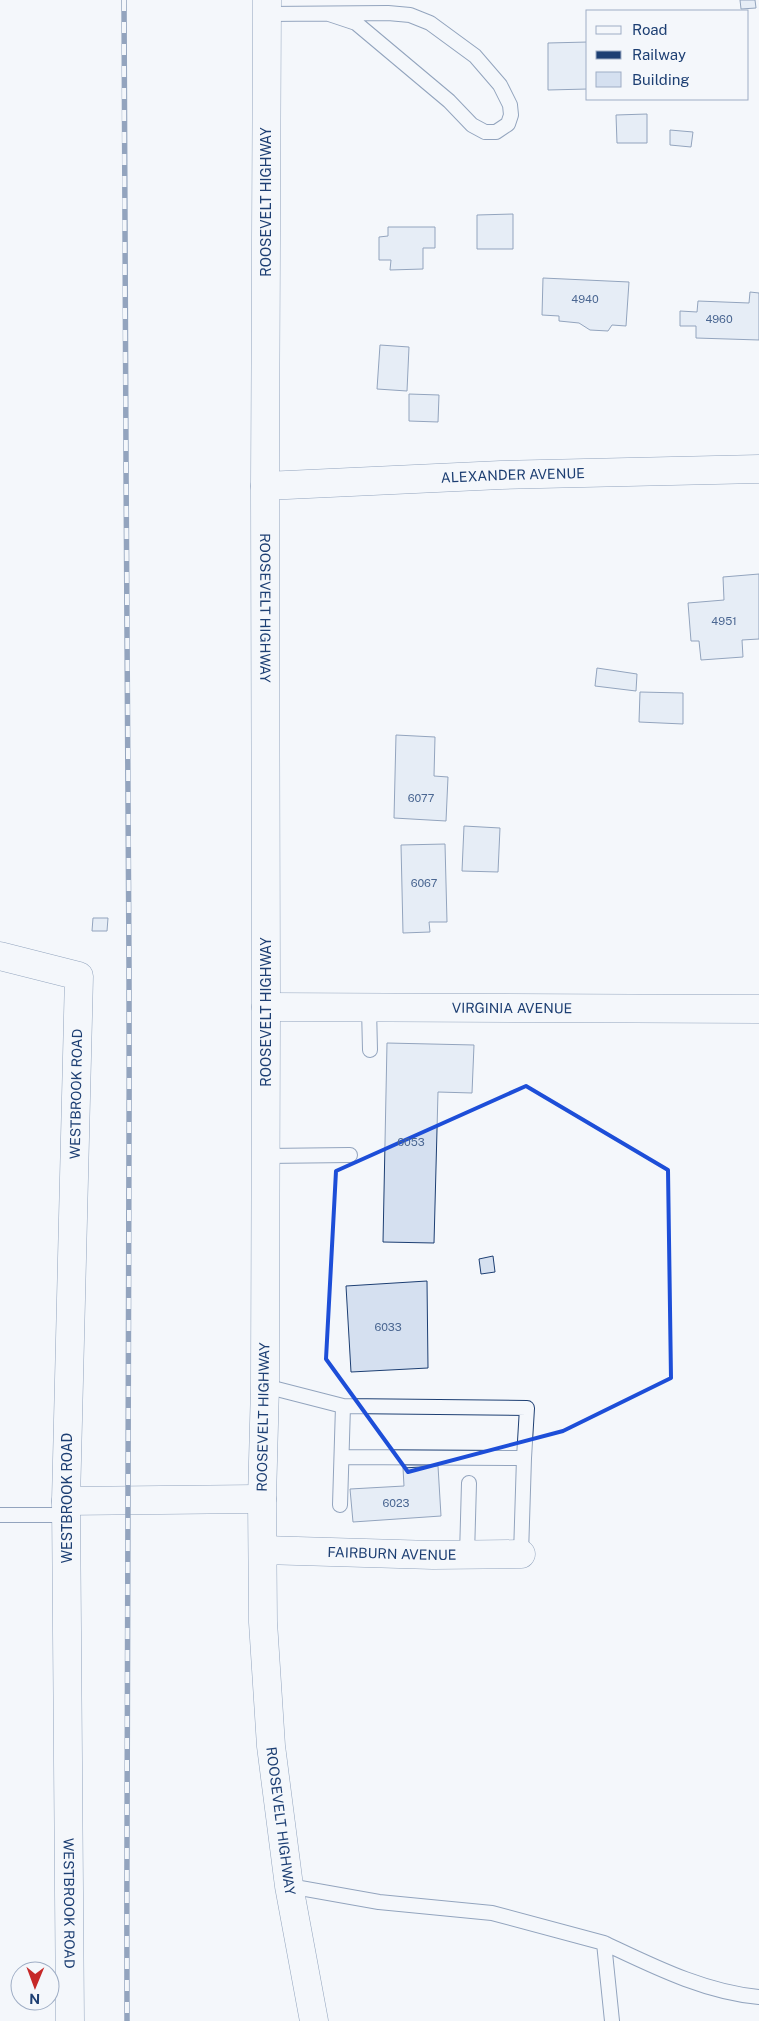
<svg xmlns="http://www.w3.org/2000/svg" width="759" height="2021" font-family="'Public Sans',sans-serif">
<rect width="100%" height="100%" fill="#f4f7fb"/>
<!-- building -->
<path fill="#d5e0f0" stroke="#1d3f73" d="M740,0H755L756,8L741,9Z
M588,42V89L548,90V43Z
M647,114V143H617L616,115Z
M670,130L693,132L691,147L670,145Z
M513,214V249H477V215Z
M388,227H435V248H423V269L390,270L391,260H379V237L388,236Z
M543,278L629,282L626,326L612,325L608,331L590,330L579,323L559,321V316L542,315Z
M750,292L759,293V340L696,338V326H680V311L697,312L698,301L749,303Z
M380,345L409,347L407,391L377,389Z
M409,394L439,395L438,422L409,421Z
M759,574V639L742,640L743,657L701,660L699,641H691L688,603L724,600L723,577Z
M597,668L637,674L636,691L595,686Z
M640,692L683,693V724L639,722Z
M396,735L435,737L434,776L448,777L446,821L394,818Z
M464,826L500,828L498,872L462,871Z
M445,844L447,922H429L430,932L403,933L401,845Z
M93,918H108L107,931H92Z
M387,1043L474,1045L472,1093L438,1092L434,1243L383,1242Z
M493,1256L495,1272L481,1274L479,1259Z
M427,1281L428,1368L351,1372L346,1286Z
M438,1466L441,1516L353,1522L350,1489L404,1486L403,1468Z"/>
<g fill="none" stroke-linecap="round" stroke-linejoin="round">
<defs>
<path id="service" d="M267,14L388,13L410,15L430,23L475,56L500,85L510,105L511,115L508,124L496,132H485L472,125L449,101L356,23L329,14
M369,1008L370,1050
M266,1156L350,1155
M265,1386L343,1406L527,1408L524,1458L521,1554
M342,1457L524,1458
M340,1505L343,1406
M0,1515H66
M467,1555L469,1483
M289,1886L379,1902L492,1913L604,1943L612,2021
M604,1943C653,1966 704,1992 759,1997"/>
<g id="minor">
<path id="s1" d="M265,486L501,475L759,469"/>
<path id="s2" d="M0,956L79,976L66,1501L70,2021"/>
<path id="s3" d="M266,1007L759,1009"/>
<path d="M66,1501L262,1499"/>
<path id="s4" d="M263,1550L433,1555L521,1554"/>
</g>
<g id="primary">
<path id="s5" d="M267,0L265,486L266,1007L265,1386L262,1499L263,1622L271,1746L289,1886L314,2021"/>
</g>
</defs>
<!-- service casing -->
<use href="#service" stroke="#1d3f73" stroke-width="16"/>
<!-- minor casing -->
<use href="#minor" stroke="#1d3f73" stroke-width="29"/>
<!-- primary casing -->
<use href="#primary" stroke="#1d3f73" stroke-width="29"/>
<!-- service -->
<use href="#service" stroke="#f4f7fb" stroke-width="14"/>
<!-- minor -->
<use href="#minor" stroke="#f4f7fb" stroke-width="28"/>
<!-- primary -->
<use href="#primary" stroke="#f4f7fb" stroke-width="28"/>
<defs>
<path id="rail" d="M124,0C124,322 128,643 129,965C130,1317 126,1669 127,2021"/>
</defs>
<!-- rail casing -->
<use href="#rail" stroke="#1d3f73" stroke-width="5.5"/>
<!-- rail -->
<use href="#rail" stroke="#f4f7fb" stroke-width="4" stroke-dasharray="11" stroke-linecap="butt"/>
</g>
<!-- marked area -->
<path d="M0 0H759V2021H0ZM526,1086L668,1170L671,1378L563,1431L408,1472L326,1359L336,1171Z" fill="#f4f7fb" fill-opacity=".55" fill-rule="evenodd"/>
<path fill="none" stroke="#1d4ed8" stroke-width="4" stroke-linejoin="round" d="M526,1086L668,1170L671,1378L563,1431L408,1472L326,1359L336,1171Z"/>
<g text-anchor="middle" stroke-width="4" stroke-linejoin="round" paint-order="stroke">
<!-- number labels -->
<g font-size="11" fill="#4b6792">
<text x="585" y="303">4940</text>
<text x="719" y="323">4960</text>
<text x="724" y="625">4951</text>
<text x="421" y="802">6077</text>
<text x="424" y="887">6067</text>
<text x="411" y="1146">6053</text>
<text x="388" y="1331">6033</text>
<text x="396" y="1507">6023</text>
</g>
<!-- street labels -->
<g font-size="14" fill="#1d3f73" stroke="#f4f7fb">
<text transform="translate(266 202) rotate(-90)" y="5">ROOSEVELT HIGHWAY</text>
<text dy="5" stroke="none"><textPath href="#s1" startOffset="248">ALEXANDER AVENUE</textPath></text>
<text dy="5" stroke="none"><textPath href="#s5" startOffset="608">ROOSEVELT HIGHWAY</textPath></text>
<text dy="5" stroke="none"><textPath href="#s3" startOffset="246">VIRGINIA AVENUE</textPath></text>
<text transform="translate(266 1012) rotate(-90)" y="5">ROOSEVELT HIGHWAY</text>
<text transform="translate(76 1094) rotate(-89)" y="5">WESTBROOK ROAD</text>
<text transform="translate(263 1417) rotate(-89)" y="5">ROOSEVELT HIGHWAY</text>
<text transform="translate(67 1498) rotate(-90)" y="5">WESTBROOK ROAD</text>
<text dy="5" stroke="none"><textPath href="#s4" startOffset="129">FAIRBURN AVENUE</textPath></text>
<text dy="5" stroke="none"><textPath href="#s5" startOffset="1822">ROOSEVELT HIGHWAY</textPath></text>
<text dy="5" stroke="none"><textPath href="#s2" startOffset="1009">WESTBROOK ROAD</textPath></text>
</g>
</g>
<!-- legend -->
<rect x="586" y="10" width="162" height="90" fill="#f4f7fb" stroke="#9eadc5"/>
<rect x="596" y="26" width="25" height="8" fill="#f4f7fb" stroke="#9eadc5"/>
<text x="632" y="35" font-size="15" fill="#1d3f73">Road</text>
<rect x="596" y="51" width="25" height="8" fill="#1d3f73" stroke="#9eadc5"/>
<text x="632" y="60" font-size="15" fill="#1d3f73">Railway</text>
<rect x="596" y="72" width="25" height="15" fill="#d5e0f0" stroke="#9eadc5"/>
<text x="632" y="85" font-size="15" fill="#1d3f73">Building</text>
<!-- north arrow -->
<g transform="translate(35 1986) rotate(181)"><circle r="24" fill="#f4f7fb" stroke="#9eadc5"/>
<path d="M0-4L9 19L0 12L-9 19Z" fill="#c62828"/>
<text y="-8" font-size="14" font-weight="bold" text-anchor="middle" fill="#1d3f73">N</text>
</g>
</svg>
